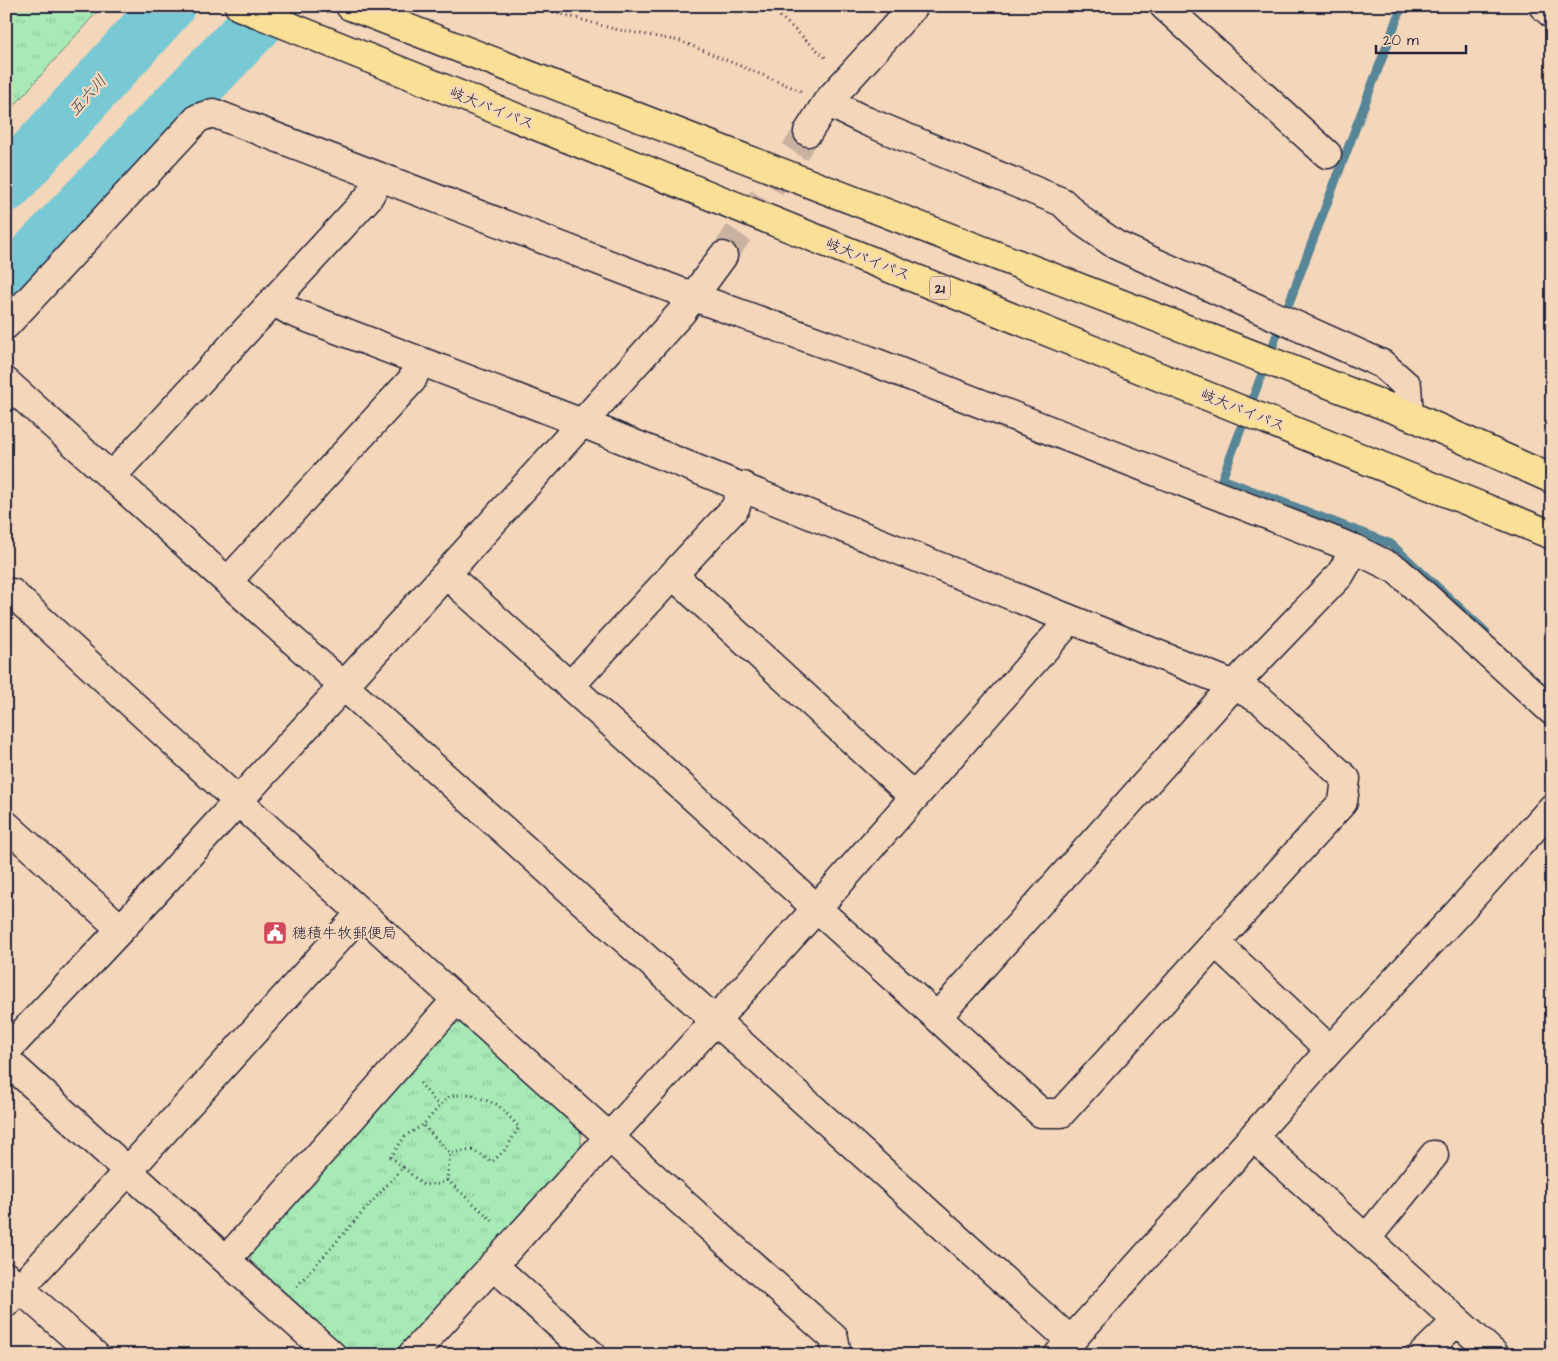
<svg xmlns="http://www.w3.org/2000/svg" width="1558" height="1361" font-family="'Architects Daughter','Klee One',sans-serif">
<defs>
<pattern id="park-tufts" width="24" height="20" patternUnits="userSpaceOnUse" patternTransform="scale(1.25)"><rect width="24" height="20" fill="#a7eab5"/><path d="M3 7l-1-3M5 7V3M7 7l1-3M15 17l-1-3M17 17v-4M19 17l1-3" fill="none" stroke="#8fc89d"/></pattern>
</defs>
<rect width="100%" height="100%" fill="#f4d6ba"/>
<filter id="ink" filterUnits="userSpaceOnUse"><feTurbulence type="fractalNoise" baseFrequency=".02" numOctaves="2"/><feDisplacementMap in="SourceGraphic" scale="10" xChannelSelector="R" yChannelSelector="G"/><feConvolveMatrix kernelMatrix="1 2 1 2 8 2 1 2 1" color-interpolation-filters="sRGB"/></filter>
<g filter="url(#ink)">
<!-- park -->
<path fill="url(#park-tufts)" stroke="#648678" d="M6,6H102L6,115Z
M467,1022L581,1133V1146L393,1355H354L250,1260L254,1241L448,1026Z"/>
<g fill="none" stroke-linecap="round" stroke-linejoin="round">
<!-- stream -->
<path stroke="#568697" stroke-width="9" d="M1402,6L1222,479L1391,544L1486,632"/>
<!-- river -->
<path stroke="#79c9d4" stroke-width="54" d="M6,185L168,6
M6,286L273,6"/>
<!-- minor-tunnel -->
<path stroke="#cab2a1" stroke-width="28" stroke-dasharray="28 14" stroke-linecap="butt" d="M723,256L808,132"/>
<defs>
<path id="minor" d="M1164,6L1327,154
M1543,6L1552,14
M827,102L866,121L1062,202L1083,222L1116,245L1382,364L1407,386L1409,415
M808,132L827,102L914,6
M273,301L292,312L582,423L1234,685L1262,701L1346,779L1343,802L1061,1113H1041L937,1017L446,574
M6,325L198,118L213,113L694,297L869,360L1355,549L1397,570L1552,711
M6,382L1071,1341
M112,476L368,198L380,177
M673,575L914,797
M228,581L412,380L420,361
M6,594L12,593C283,845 558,1092 834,1338L837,1355
M570,686L735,508L743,486
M6,825L121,929
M1215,942L1330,1050
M937,1017L1234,685L1340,575L1355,549
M6,1051L121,929L446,574L681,313L723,256
M6,1060L226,1260L332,1355
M1253,1137L1495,1355
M1366,1239L1434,1155
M226,1260L456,1000
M493,1265L592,1355
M7,1277L95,1355
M6,1303L128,1171L360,914
M1059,1354L1330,1050L1456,915L1552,808
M412,1355L817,908L1070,620
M1422,1355L1457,1321"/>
<path id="highway" d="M239,6L1552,535
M350,6L1409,415L1552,479"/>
</defs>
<!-- minor casing -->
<use href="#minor" stroke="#22223b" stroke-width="31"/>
<!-- highway casing -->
<use href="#highway" stroke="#22223b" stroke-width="31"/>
<!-- path -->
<path stroke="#22223b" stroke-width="3" stroke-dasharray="1 4" stroke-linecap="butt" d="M534,6L614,29L680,41L801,91
M769,6L828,60
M420,1083L439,1106
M403,1167L391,1157L405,1136L423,1125
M447,1180L494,1222
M297,1286L403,1167L423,1185L439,1184L447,1180L450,1153L423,1125L449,1096L470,1094L498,1105L519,1127L506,1149L492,1162L473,1150L450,1153"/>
<!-- minor -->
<use href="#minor" stroke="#f4d6ba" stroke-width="28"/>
<!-- highway -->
<use href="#highway" stroke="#fadf96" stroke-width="28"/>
</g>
</g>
<!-- icons -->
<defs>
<symbol id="civic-square" viewBox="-11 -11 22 22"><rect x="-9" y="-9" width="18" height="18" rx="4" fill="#d1495b" stroke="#f4d6ba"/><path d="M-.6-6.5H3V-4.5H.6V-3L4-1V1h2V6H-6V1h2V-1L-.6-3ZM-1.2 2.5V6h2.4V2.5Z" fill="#fff"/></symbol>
</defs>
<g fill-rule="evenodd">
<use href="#civic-square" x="261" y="919" width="28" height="28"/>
</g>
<g text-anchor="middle" stroke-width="4.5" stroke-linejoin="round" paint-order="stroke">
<!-- shield labels -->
<rect fill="#f4d6ba" stroke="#615861" stroke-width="1" x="930" y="276.5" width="20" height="23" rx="4"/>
<g font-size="14" font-weight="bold" fill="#22223b">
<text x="940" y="293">21</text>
</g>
<!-- street labels -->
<g font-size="15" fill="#22223b" stroke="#f4d6ba">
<text transform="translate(492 108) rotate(22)" y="5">岐大バイパス</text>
<text transform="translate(868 259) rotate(22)" y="5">岐大バイパス</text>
<text transform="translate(1243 410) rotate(22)" y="5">岐大バイパス</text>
</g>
<!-- poi labels -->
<g font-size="15" fill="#22223b" stroke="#f4d6ba" text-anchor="start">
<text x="292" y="938">穂積牛牧郵便局</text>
</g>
<!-- water labels -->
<g font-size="16" font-style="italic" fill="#33435a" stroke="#f4d6ba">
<text transform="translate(87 95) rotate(-48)" y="6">五六川</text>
</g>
</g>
<!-- margin -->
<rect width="1558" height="1361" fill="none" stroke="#f4d6ba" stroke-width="25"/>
<rect x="12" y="12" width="1533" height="1336" fill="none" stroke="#22223b" stroke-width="2" filter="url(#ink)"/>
<!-- scale -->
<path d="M1376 45v8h90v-8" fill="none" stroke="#22223b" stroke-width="2.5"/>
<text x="1383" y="45" font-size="15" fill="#22223b" stroke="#f4d6ba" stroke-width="4" paint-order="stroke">20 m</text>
</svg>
